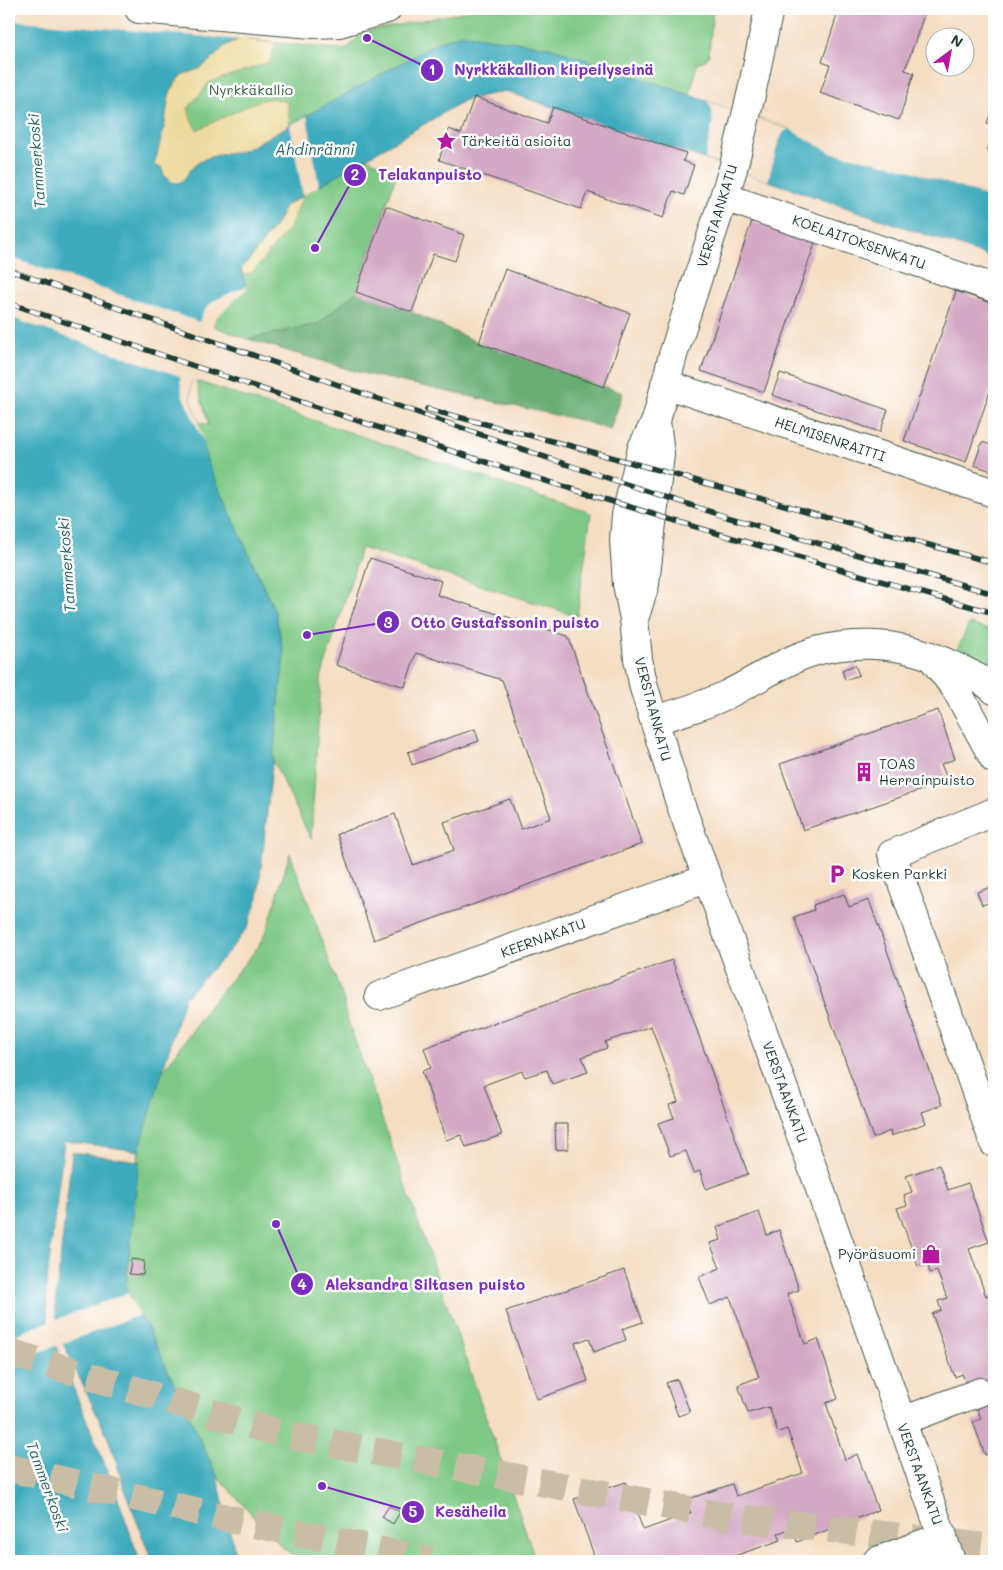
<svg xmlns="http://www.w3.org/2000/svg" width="1003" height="1570" font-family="Mali,sans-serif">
<rect width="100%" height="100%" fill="#fff"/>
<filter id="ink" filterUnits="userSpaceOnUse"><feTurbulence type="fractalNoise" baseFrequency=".02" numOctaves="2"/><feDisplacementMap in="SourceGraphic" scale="10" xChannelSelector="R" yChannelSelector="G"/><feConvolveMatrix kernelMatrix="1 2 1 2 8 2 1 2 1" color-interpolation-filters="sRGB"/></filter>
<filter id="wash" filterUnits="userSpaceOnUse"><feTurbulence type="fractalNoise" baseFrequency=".0096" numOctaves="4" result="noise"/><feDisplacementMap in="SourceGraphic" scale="20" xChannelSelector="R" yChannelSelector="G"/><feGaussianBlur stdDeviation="1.12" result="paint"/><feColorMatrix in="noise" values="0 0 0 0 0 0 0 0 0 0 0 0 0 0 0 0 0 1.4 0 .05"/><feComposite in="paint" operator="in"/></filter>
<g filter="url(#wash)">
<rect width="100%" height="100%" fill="#f5ddc2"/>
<!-- green -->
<path fill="#7fc986" stroke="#4f835d" d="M477,9H713L709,54L707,59L697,64L690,95L549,47L462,34L441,41L262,141L164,128L169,95L240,39L345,50L364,32Z
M366,158L398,171L356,292L318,324L248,339L213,326L241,268L285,206Z
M196,381L591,513L577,616L361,548L321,678L311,839L273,761L284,654L275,612L207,461L199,422L209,425Z
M969,624L994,631V679L956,652Z
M290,853L344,1001L345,1012L536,1561H289L299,1559L282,1547L217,1476L148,1328L134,1307L126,1287L139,1151L160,1075L205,1013L208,1007L259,946L268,927Z"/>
<!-- forest -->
<path fill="#67ad73" stroke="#437554" d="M356,292L412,312L479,343L623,393L610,430L579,420L361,373L248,339L318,324Z"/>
<!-- sand -->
<path fill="#eeda9e" stroke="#868c69" d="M240,39L276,43L270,62L210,82L188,108L191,120L197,130L258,101L271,98L287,102L290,125C275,134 259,146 242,151C228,155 214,155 201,162C191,168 188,177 179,183L170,182L164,175L161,167L153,166L164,128L169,95L176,82L181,75L199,69L212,59L225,46Z
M303,196L290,227L253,272L244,275L241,268L251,258L278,222L285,206Z"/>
<!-- water -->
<path fill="#3eabbd" stroke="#2e7478" d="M9,9L251,32L225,46L212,59L199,69L181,75L176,82L169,95L164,128L154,166L161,167L164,175L170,182L179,183C187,178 187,173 192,168C204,155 227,153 243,151L441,41L462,34L549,47L994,199V258L505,91L465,100L285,206C276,226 257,252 241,268L246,286L218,313L191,377L190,398L199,422L207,461L275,612L284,654L258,897L248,926L230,950L184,998L139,1151L64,1141L46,1289L48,1321L55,1343L114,1487L140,1561H9Z
M72,1152L139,1161L126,1287L134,1307L148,1328L217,1476L235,1552L227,1561H152L127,1496L108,1438L62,1341L58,1323L55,1307L57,1288Z"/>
<!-- pier -->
<path fill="#f5ddc2" d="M9,9H260L253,33L243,40L9,20Z
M707,101L789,129L800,130L994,196V199L899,167L830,152L789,129L783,133L778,143L768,181L705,159L713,121L712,109Z
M307,116L319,186L303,196L290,125Z
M9,257L199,322L203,312L213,301L246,286L247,288L216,318L213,326L215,327L194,380H191L190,398L199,422L204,443L182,394L180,376L9,317Z
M128,1293L139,1315L61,1344L55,1320Z
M51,1321L58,1345L9,1364V1337Z"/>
<g id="blocks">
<!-- building -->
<path fill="#d4a9c5" d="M839,9H907L924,15L905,70L914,73L899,120L820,93L830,65L822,62Z
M474,97L547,123L553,107L686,153L683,161L694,165L684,195L673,191L663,218L587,192L581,209L439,160L449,129L461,134Z
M994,105V126L987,123Z
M994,131V153L987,151Z
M386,206L464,235L455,261L433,254L412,312L356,292Z
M752,221L815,243L764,392L701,371Z
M505,269L630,313L604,387L479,343Z
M956,291L994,304V379L966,462L904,441Z
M780,373L888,410L880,432L772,395Z
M982,442L994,446V472L974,465Z
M370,558L441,581L437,595L568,636L642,844L374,940L337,834L395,814L413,865L454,850L444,822L510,799L521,829L551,818L502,680L416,653L405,687L336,665Z
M855,665L859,675L845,680L842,670Z
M938,710L955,759L941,764L948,781L803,830L780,764Z
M475,729L479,741L412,765L408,752Z
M994,886V901L982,905L977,892Z
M844,894L849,907L869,900L942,1105L922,1112L926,1123L891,1136L890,1131L873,1138L794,917L814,910L813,905Z
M672,960L748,1174L706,1189L700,1171L694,1173L686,1151L670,1156L658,1123L674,1118L669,1105L678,1102L651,1026L605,1042L607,1048L582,1057L588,1072L552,1084L547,1070L525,1077L522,1071L484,1085L502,1135L466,1147L461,1135L446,1140L422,1071L431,1068L424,1048Z
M555,1124H568V1149L556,1150Z
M939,1165L948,1190L968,1183L989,1242L969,1249L986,1296L994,1293V1452L985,1455L973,1422L981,1419L977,1407L962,1374L955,1377L932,1314L941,1310L938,1301L947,1298L937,1271L930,1273L927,1263L918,1266L897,1208L907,1205L904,1195L912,1192L906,1176Z
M759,1212L767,1235L779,1230L799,1290L787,1294L805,1344L818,1339L838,1399L826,1403L845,1460L857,1454L878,1510L797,1542L793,1528L778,1533L781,1540L720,1561H697L696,1559L689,1561H596L574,1499L626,1482L643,1530L691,1513L686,1500L732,1484L736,1496L803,1473L787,1429L778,1432L769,1407L748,1413L738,1385L759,1377L730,1297L710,1305L699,1277L720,1268L710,1243L721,1240L717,1227Z
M131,1259L144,1261L143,1275L129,1274Z
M624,1270L643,1322L622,1329L626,1340L594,1352L589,1338L575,1343L588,1381L537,1399L506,1311Z
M677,1379L690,1412L678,1416L666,1383Z
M389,1506L400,1512L393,1524L382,1517Z"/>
</g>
</g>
<g filter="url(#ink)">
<use href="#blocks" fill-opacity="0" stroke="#3f5549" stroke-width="1"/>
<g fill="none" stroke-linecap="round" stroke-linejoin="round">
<!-- highway-tunnel -->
<path stroke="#cabda6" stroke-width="28" stroke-dasharray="28 14" stroke-linecap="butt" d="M9,1352L282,1434L722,1516L994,1548
M9,1468L226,1518L431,1561"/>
<defs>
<path id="minor" d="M139,9L313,24L339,23L387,9
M769,9L751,95L733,169L673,355L656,421L642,448L626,515L624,540L627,584L634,619L638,659L644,688L680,803L814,1172L951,1561
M724,197L994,288
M665,384L994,493
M636,613L645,584L660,454L656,421
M932,658L956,689L994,759
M655,720C679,713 703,706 726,695C749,684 770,670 794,659C841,638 899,641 945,662C963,670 980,677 994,690
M994,812L892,854L994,1143
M379,996L706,879
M902,1421L980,1392
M877,1561L943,1536"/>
</defs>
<!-- minor casing -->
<use href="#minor" stroke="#3f5549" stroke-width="30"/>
<!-- minor -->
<use href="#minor" stroke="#fff" stroke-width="28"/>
<defs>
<path id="rail" d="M9,270L565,464L727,517L994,594
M9,303C190,365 372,427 556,484C701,530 848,572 994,613
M427,409L571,446L994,563"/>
</defs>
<!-- rail casing -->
<use href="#rail" stroke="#1f3d34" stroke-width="5.5"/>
<!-- rail -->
<use href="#rail" stroke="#fff" stroke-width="4" stroke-dasharray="11" stroke-linecap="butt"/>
</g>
</g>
<!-- icons -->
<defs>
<symbol id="sight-bare" viewBox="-9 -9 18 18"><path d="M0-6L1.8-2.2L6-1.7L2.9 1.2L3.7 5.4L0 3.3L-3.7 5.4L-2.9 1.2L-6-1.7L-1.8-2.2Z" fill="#b5179e" stroke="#fff" stroke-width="2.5" paint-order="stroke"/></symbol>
<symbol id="building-bare" viewBox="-9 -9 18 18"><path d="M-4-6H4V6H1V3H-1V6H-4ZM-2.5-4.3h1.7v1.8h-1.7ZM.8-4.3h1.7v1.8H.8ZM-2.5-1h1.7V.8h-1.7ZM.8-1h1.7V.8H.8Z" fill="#b5179e" stroke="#fff" stroke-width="2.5" paint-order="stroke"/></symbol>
<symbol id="parking-bare" viewBox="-9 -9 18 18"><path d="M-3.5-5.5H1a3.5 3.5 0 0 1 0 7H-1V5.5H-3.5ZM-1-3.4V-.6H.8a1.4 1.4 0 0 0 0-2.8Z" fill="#b5179e" stroke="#fff" stroke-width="2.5" paint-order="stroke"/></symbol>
<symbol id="shop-bare" viewBox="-9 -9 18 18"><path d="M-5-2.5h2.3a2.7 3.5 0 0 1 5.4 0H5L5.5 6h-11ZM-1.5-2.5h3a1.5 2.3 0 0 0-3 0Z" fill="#b5179e" stroke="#fff" stroke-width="2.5" paint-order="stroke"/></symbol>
</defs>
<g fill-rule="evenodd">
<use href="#sight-bare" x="432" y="127" width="28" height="28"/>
<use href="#building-bare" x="850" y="758" width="28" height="28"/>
<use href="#parking-bare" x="823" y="860" width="28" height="28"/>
<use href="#shop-bare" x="917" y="1240" width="28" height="28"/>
</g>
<g text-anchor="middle" stroke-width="5" stroke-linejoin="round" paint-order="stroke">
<!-- park labels -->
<g font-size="14" fill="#376048" stroke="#fff">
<text x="251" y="95">Nyrkkäkallio</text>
</g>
<!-- poi labels -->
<g font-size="14" fill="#1f3d34" stroke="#fff" text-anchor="start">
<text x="461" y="146">Tärkeitä asioita</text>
<text x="879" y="769">TOAS<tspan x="879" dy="16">Herrainpuisto</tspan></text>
<text x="852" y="879">Kosken Parkki</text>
<text x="916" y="1259" text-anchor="end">Pyöräsuomi</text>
</g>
<!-- street labels -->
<g font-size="14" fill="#1f3d34" stroke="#fff">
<text transform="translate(717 216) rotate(-73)" y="5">VERSTAANKATU</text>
<text transform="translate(859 242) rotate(19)" y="5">KOELAITOKSENKATU</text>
<text transform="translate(830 439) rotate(18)" y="5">HELMISENRAITTI</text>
<text transform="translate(653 709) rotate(75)" y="5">VERSTAANKATU</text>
<text transform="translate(543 938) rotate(-20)" y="5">KEERNAKATU</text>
<text transform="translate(785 1092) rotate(70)" y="5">VERSTAANKATU</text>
<text transform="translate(920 1474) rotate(70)" y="5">VERSTAANKATU</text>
</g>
<!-- water labels -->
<g font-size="15" font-style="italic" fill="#2a6464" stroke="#fff">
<text x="315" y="155">Ahdinränni</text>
<text transform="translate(37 161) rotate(-94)" y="5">Tammerkoski</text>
<text transform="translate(67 565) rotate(-94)" y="5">Tammerkoski</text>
<text transform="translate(47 1487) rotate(70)" y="5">Tammerkoski</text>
</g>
</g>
<!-- callouts -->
<path fill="none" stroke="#7b2cbf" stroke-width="2" d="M367 38L432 70M315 248L355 175M307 635L388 622M276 1224L302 1284M322 1486L413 1512"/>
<g fill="#7b2cbf" stroke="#fff" stroke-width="2">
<circle cx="367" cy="38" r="5"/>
<circle cx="315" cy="248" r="5"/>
<circle cx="307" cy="635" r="5"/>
<circle cx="276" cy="1224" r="5"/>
<circle cx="322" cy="1486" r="5"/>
<circle cx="432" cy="70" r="12"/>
<circle cx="355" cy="175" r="12"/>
<circle cx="388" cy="622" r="12"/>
<circle cx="302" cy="1284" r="12"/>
<circle cx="413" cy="1512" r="12"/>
</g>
<g font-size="15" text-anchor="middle" font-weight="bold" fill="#fff">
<text x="432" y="75">1</text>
<text x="355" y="180">2</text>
<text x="388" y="628">3</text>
<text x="302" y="1290">4</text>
<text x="413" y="1517">5</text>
</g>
<g font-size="15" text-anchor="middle" font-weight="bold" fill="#7b2cbf" stroke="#fff" stroke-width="5" stroke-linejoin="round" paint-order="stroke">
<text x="554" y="75">Nyrkkäkallion kiipeilyseinä</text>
<text x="430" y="180">Telakanpuisto</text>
<text x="505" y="628">Otto Gustafssonin puisto</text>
<text x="425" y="1290">Aleksandra Siltasen puisto</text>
<text x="471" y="1517">Kesäheila</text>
</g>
<!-- margin -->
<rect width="1003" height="1570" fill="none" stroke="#fff" stroke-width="30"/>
<!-- north arrow -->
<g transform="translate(950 52) rotate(32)"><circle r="24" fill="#ffffff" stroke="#a5b1ae"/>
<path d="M0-4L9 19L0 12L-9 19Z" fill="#b5179e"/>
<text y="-8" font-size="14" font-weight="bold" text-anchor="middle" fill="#1f3d34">N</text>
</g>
</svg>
